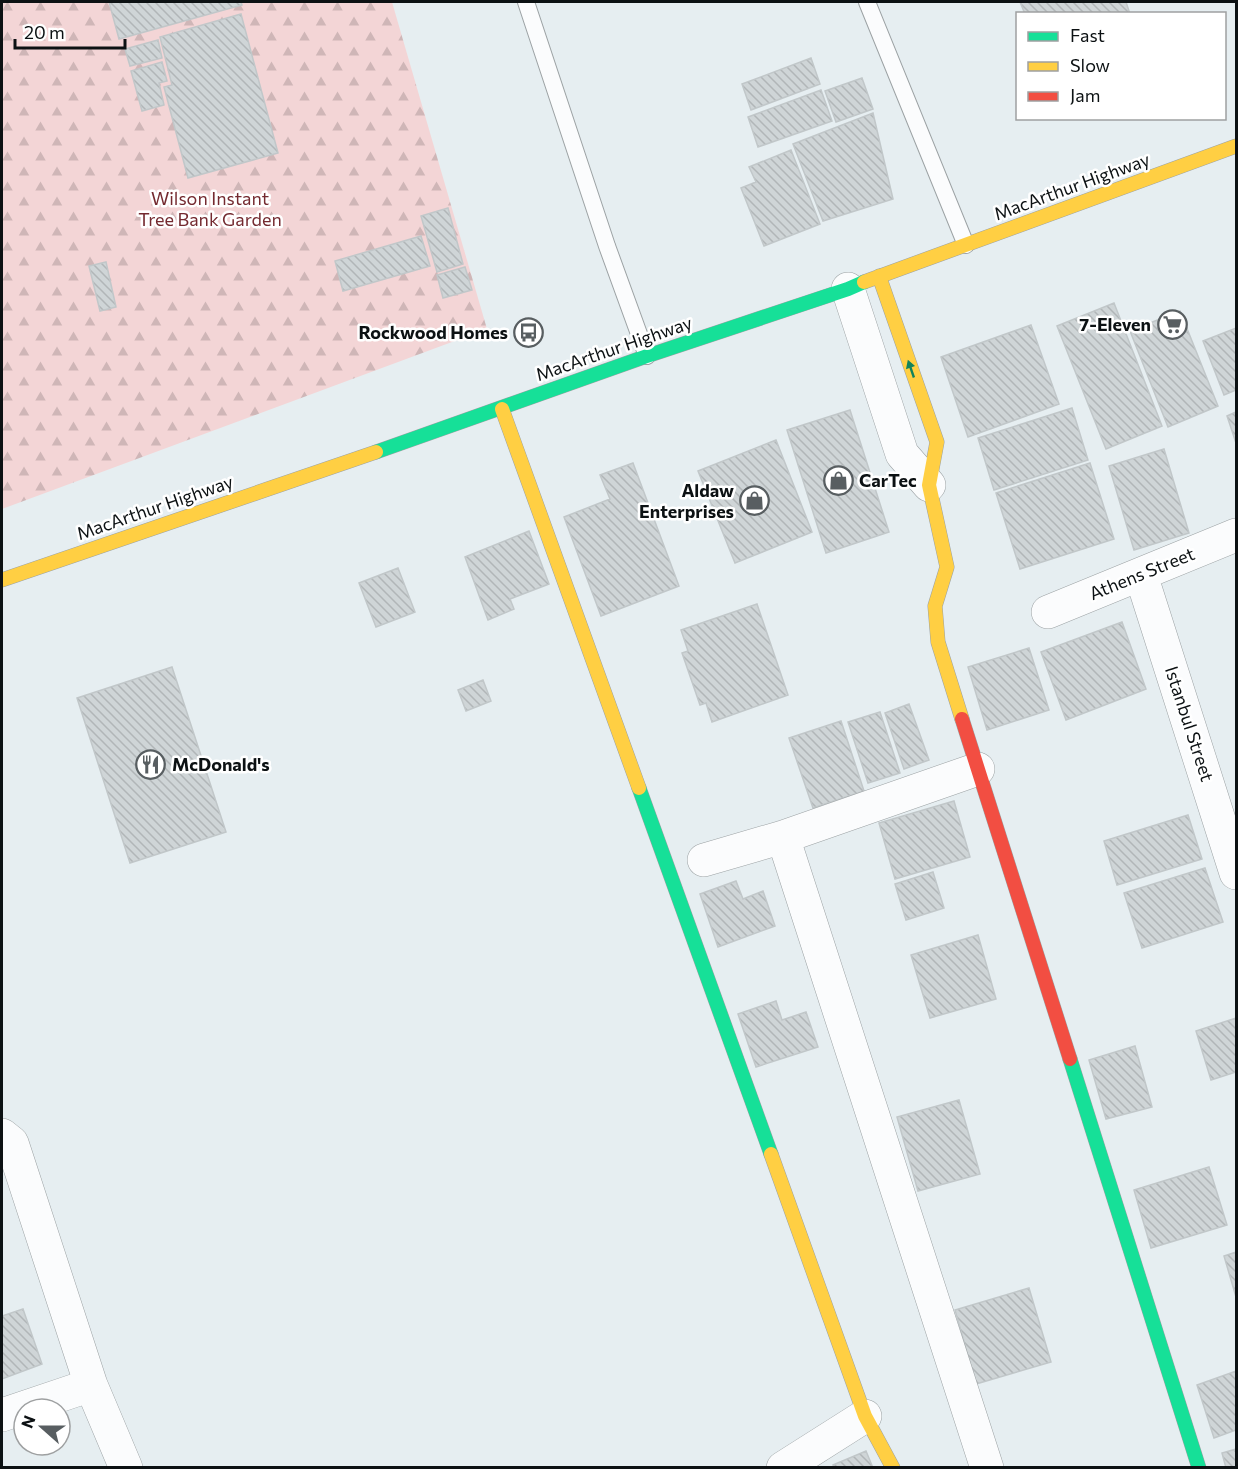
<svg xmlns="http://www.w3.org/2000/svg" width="1238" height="1469" font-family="Commissioner,sans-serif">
<defs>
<pattern id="forest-firs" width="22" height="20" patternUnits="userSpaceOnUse" patternTransform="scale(1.5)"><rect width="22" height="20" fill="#f3d5d6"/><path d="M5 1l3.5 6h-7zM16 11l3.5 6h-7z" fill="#cfb6b7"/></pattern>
<pattern id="building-back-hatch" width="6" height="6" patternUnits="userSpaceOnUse" patternTransform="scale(1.5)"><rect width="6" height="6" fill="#cfd5d7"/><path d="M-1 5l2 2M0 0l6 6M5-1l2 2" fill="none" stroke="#b1b6b8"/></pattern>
</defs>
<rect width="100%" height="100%" fill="#e6eef1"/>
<!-- forest -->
<path fill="url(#forest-firs)" d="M2,2H392L487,329L2,509Z"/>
<!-- building -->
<path fill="url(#building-back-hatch)" stroke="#c1c7c9" stroke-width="1.5" d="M109,2H241L242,5L119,39Z
M1020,2H1126L1130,14H1025Z
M241,14L278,153L188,178L164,87L172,85L160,37Z
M158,40L162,58L130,66L125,49Z
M811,58L820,84L751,110L742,84Z
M162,62L167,81L159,83L164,105L142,111L131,71Z
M862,78L873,109L836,122L825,91Z
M821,90L832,121L758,147L748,117Z
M873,113L893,199L823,221L793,144Z
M791,150L820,224L764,246L741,188L756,182L749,167Z
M448,208L463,264L437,272L421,216Z
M421,236L430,266L343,291L335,261Z
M106,262L116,307L100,311L89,266Z
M465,267L472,290L443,298L437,275Z
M1114,303L1162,426L1106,449L1057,326Z
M1180,311L1218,406L1168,427L1130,331Z
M1031,325L1059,404L968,437L941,357Z
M1236,328V390L1224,395L1203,341Z
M1072,408L1088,460L994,490L978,438Z
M850,410L889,532L826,553L787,430Z
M1236,412V443L1227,416Z
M776,440L812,532L735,563L698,471Z
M1164,449L1189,533L1134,550L1109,466Z
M633,463L679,586L601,616L564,517L610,499L600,475Z
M1090,463L1114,539L1020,569L996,493Z
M529,531L549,584L510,599L514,609L488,620L465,557Z
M398,568L415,612L376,627L359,583Z
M757,604L788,695L712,722L706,703L700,705L682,653L688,651L681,630Z
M1122,622L1146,689L1066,720L1041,652Z
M1029,648L1049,710L987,730L968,667Z
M172,667L226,832L130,863L77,698Z
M483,680L491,701L466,711L458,690Z
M909,704L929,760L904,769L885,713Z
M880,712L900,773L868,783L848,722Z
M841,721L864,791L813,808L789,738Z
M954,801L970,857L895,879L879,823Z
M1188,815L1202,859L1117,885L1104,841Z
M1205,868L1223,922L1142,948L1124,893Z
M933,872L944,908L906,920L895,884Z
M736,881L743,899L763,891L775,926L718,947L700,894Z
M978,935L996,999L930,1018L911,955Z
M776,1001L782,1020L806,1012L818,1047L756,1067L738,1014Z
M1236,1018V1072L1211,1080L1196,1031Z
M1135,1046L1152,1107L1106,1119L1089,1060Z
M959,1100L980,1174L918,1191L897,1117Z
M1209,1167L1227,1225L1151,1248L1134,1190Z
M1236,1252V1297L1224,1256Z
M1029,1288L1051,1362L976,1384L955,1310Z
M23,1309L42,1364L2,1379V1316Z
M1236,1371V1430L1214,1438L1197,1385Z
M1236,1449V1468H1226L1222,1453Z
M866,1451L873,1468H834L833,1465Z"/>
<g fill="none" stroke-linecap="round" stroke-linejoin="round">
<defs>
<path id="lane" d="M526,2L607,246L647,356
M867,2L966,245"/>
<path id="street" d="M848,289L902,454L929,485
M1141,575L1236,873
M1048,612L1236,535
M783,837L987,1468
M704,860L783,837L978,769
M2,1135L12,1143L91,1385L126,1468
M2,1415L91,1385
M783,1468L865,1416"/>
<path id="fast" d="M376,452L647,356L848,289L864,282
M639,788L771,1154
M1070,1059L1199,1468"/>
<path id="slow" d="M879,276L937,442L929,485L947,567L935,606L938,642L962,719
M864,282L1236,146
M502,409L639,788
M2,580L376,452
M771,1154L865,1416L893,1468"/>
<path id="jam" d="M962,719L1070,1059"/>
</defs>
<!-- lane casing -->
<use href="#lane" stroke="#9ca2a4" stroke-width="18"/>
<!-- street casing -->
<use href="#street" stroke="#9ca2a4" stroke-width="34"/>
<!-- fast casing -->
<use href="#fast" stroke="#9ca2a4" stroke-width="15"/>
<!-- slow casing -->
<use href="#slow" stroke="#9ca2a4" stroke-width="15"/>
<!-- jam casing -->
<use href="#jam" stroke="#9ca2a4" stroke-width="15"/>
<!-- lane -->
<use href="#lane" stroke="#fbfcfd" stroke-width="16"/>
<!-- street -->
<use href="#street" stroke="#fbfcfd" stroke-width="33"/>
<!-- fast -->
<use href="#fast" stroke="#16e098" stroke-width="14"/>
<!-- slow -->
<use href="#slow" stroke="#ffcf43" stroke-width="14"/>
<!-- jam -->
<use href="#jam" stroke="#f24e42" stroke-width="14"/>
</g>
<!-- one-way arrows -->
<defs><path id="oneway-solid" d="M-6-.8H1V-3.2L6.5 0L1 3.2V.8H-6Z" transform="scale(1.5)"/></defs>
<use fill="#12835c" href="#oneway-solid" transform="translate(911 369) rotate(-109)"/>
<!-- icons -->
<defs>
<symbol id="supermarket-ring" viewBox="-11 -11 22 22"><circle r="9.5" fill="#fff" stroke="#585e61" stroke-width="1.5"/><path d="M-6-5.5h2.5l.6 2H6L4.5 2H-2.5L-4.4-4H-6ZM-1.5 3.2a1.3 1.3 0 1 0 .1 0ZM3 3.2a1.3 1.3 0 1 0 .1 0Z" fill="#585e61"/></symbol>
<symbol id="bus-ring" viewBox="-11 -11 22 22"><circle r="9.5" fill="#fff" stroke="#585e61" stroke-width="1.5"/><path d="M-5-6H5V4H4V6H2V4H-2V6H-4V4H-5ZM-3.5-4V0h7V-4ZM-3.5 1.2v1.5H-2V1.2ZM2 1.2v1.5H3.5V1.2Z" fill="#585e61"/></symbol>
<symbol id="shop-ring" viewBox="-11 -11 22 22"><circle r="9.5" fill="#fff" stroke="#585e61" stroke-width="1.5"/><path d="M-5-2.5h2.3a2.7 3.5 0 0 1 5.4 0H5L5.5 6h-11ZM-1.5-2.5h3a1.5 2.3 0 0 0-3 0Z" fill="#585e61"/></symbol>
<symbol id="restaurant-ring" viewBox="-11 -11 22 22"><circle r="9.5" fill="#fff" stroke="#585e61" stroke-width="1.5"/><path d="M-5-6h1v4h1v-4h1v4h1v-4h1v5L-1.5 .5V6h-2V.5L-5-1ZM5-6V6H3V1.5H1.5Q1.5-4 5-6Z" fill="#585e61"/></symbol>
</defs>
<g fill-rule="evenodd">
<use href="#supermarket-ring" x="1156" y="308" width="33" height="33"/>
<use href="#bus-ring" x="512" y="316" width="33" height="33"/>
<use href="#shop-ring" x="822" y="464" width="33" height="33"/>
<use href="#shop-ring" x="738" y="484" width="33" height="33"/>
<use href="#restaurant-ring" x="134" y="748" width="33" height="33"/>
</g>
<g text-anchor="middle" stroke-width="5" stroke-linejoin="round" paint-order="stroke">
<!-- street labels -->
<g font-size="18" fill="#0c1113" stroke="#fff">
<text transform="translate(1072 187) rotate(-20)" y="6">MacArthur Highway</text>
<text transform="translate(614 349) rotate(-19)" y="6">MacArthur Highway</text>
<text transform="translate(155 508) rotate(-19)" y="6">MacArthur Highway</text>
<text transform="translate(1142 574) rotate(-22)" y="6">Athens Street</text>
<text transform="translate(1189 724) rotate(72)" y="6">Istanbul Street</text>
</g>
<!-- park labels -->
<g font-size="18" fill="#742a30" stroke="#fff">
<text x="210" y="205">Wilson Instant<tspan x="210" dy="21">Tree Bank Garden</tspan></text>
</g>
<!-- poi labels -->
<g font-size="18" font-weight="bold" fill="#0c1113" stroke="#fff" text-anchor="end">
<text x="1151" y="331">7-Eleven</text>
<text x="508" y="339">Rockwood Homes</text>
<text x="859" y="487" text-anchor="start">CarTec</text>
<text x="734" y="497">Aldaw<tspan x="734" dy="21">Enterprises</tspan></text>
<text x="172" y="771" text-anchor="start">McDonald's</text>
</g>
</g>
<!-- border -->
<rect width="1238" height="1469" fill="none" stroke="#0c1113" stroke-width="6"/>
<!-- legend -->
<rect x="1016" y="12" width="210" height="108" fill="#ffffff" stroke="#9ea0a1" stroke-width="1.5"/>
<rect x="1028" y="32" width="30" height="9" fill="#16e098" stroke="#9ea0a1" stroke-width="1.5"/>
<text x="1070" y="42" font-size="18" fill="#0c1113">Fast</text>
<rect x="1028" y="62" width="30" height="9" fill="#ffcf43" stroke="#9ea0a1" stroke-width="1.5"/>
<text x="1070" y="72" font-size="18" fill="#0c1113">Slow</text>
<rect x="1028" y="92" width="30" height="9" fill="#f24e42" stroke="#9ea0a1" stroke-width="1.5"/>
<text x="1070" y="102" font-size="18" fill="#0c1113">Jam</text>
<!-- north arrow -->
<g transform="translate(42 1427) rotate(291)"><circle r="28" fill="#ffffff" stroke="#9ea0a1" stroke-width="1.5"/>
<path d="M0-4.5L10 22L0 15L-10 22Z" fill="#585e61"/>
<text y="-9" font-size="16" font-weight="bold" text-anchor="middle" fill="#0c1113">N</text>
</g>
<!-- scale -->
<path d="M15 39v9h110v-9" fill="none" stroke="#0c1113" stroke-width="3"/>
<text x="24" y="39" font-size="18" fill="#0c1113" stroke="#ffffff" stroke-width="4.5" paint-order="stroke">20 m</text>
</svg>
